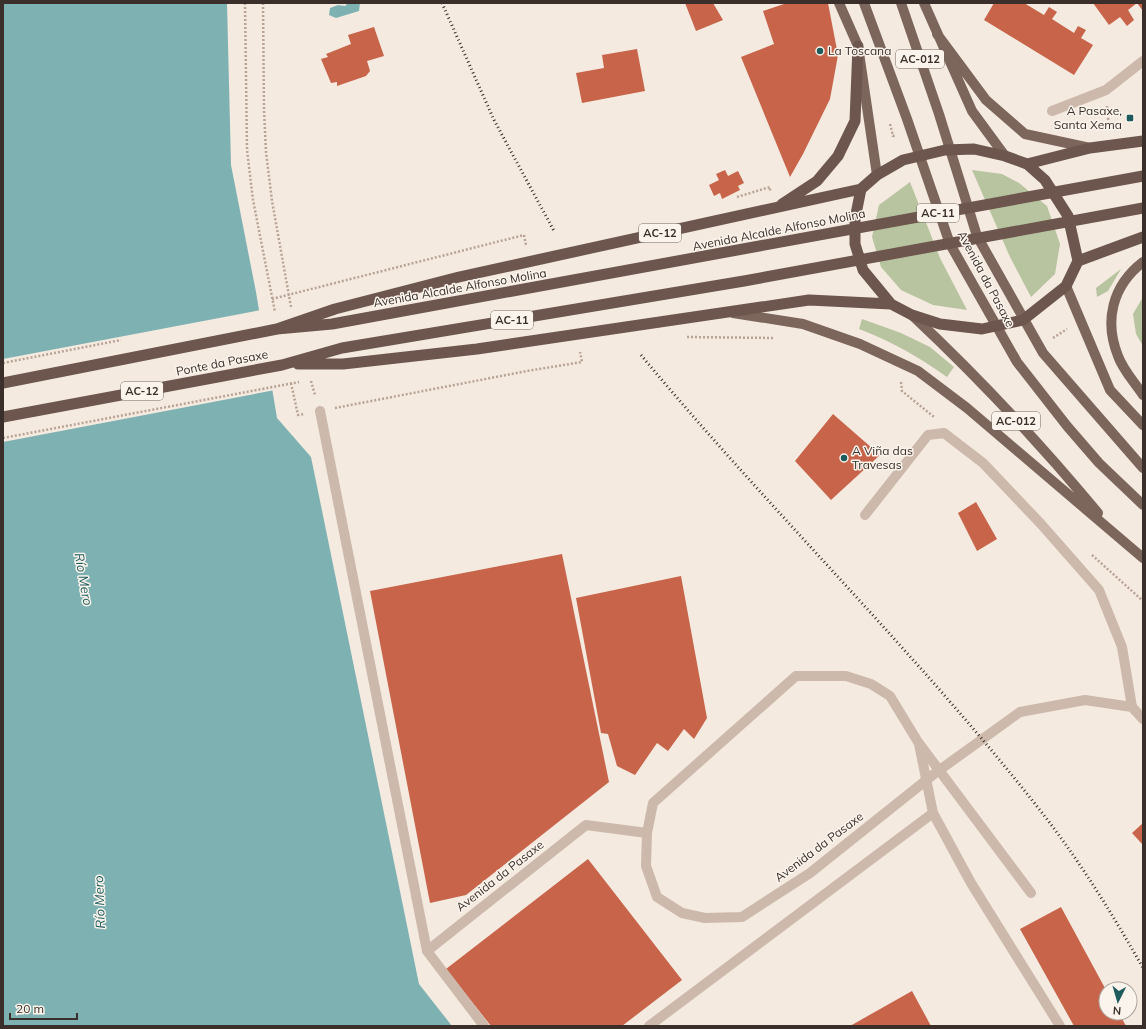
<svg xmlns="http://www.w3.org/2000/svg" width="1146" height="1029" font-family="Mulish,sans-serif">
<rect width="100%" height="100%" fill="#f4eae0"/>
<!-- green -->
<path fill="#b8c49f" d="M972,170L1002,174L1019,183L1047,206L1060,244L1055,274L1031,297L1010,257Z
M910,182L940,258L967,310L933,305L901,290L881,267L872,237L879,205Z
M1121,269L1108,291L1097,297L1096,288Z
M1143,297V346L1136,334L1133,314Z
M862,319L901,333L930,347L954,367L947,377C919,357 891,341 859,329Z"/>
<!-- water -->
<path fill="#7eb1b2" d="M3,3H227L231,165L256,292L277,418L311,457L419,984L452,1026H3Z
M348,3H360L359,11L336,18L329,15L330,8L338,5L345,6Z"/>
<!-- pier -->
<path fill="#f4eae0" d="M261,310L275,390L3,442V359Z"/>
<!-- building -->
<path fill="#c86449" d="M685,3H713L723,20L696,31Z
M787,3H828L838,55L830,99L803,154L790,177L741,57L774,44L763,11Z
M994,3H1024L1044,15L1049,7L1057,12L1052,19L1074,33L1078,26L1086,30L1081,38L1093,45L1074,75L984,20Z
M1093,3H1143V11L1137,3L1128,10L1134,20L1127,26L1120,17L1109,25Z
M374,27L384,56L367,61L370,71L366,76L337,86V82L331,83L321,59L328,57L326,54L351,44L348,35Z
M637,49L645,91L582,103L576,73L604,68L602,55Z
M725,170L728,176L738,171L744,183L738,186L740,190L722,199L720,193L714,196L709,185L719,180L716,174Z
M833,414L880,455L831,500L795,461Z
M976,502L997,539L977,551L958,513Z
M562,554L609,782L466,895L430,903L370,591Z
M681,576L707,718L694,739L684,729L668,751L657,743L635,775L617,766L608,734L601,733L576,598Z
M1143,823V845L1132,833Z
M588,859L682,980L622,1026H491L446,969Z
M1061,907L1106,990V1013H1119L1126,1026H1074L1020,929Z
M912,991L931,1026H850Z"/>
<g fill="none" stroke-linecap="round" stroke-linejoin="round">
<!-- path -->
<path stroke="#b9a395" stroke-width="2.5" stroke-dasharray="2 2" stroke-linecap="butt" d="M245,3L247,150L253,200L275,312
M263,3L264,110L266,152L272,201L291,307
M1107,106L1109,129
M890,124L893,136L896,135
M737,197L770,187V192
M272,299L524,235L526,245
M687,337L774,338
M1053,338L1067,329
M3,363L121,340
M311,381L315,395
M901,382L902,391L934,417
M291,383L298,415L305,414
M335,408L527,371L582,362L580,352
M3,438L299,382
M1092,555L1143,601"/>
<!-- service -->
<path stroke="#cdb9ab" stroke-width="10" d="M320,411L427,951L484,1026
M865,515L928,435L944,433L983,463L1041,524L1099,590L1122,647L1132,707
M919,744L933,813L971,883L1060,1026
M647,833L653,803L796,676H846L871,684L890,696L918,742L1031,893
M649,1026L933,813"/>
<!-- minor -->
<path stroke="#cdb9ab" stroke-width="10" d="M1052,111L1106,90L1143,61
M427,951L586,825L647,833L646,866L657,897L682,913L705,918L742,917L810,873L934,774L1020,712L1085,700L1132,707L1143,719"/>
<!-- primary -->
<path stroke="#7c655b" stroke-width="10" d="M839,3L858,46L877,175
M864,3L907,119L950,244L1017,362L1067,426L1099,463L1143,505
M901,3L939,114L977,236L1043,353L1143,468
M924,3L972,111L1005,156
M937,34L986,100L1025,134L1090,148
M1143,262C1112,286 1104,321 1118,356C1123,370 1135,383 1143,395
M1066,286L1110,390L1143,425
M733,313L803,324L860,344L918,371L967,408L1143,558
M912,315C977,376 1040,443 1098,513"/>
<!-- trunk -->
<path stroke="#6c564e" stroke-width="11" d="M1027,164L1090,148L1143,141
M782,204L817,181L838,156L855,121L858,46
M1078,261L1143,237
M277,329L335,309L459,277L861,189L877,175L903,160L945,150L974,149L1005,156L1027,164L1045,180L1068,216L1078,261L1066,286L1023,320L982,329L940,324L912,315L891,304L863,270L855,244V219L861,189
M298,364H343L477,349L809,300L891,304
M3,383L277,329L332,324L1143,176
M3,417L282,365L342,348L744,281L1143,208"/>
<!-- rail -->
<path stroke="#3a2f2a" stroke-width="3" stroke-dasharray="1 3" stroke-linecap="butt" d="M442,3L494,120L554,231
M641,355C771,512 918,654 1043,814C1081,863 1113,915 1143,968"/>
</g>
<!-- markers -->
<g fill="#1e5b5d" stroke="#fbf4ed" stroke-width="1.5">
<circle cx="820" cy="51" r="4"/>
<rect x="1126" y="114" width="8" height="8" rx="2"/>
<circle cx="844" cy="458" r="4"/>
</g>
<g text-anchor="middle" stroke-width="3" stroke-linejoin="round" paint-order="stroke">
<!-- shield labels -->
<g fill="#fbf4ed" stroke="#746a64" stroke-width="1">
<rect x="896" y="50" width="48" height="18" rx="3"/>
<rect x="917" y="204" width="42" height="18" rx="3"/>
<rect x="639" y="224" width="42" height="18" rx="3"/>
<rect x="491" y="311" width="42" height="18" rx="3"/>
<rect x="121" y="382" width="42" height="18" rx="3"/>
<rect x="992" y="412" width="48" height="18" rx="3"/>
</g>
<g font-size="11" font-weight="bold" fill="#3a2f2a">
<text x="920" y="63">AC-012</text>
<text x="938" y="217">AC-11</text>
<text x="660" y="237">AC-12</text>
<text x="512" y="324">AC-11</text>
<text x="142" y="395">AC-12</text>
<text x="1016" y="425">AC-012</text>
</g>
<!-- poi labels -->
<g font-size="12" fill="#3a2f2a" stroke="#fbf4ed" text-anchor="start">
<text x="828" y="55">La Toscana</text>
<text x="1122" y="115" text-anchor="end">A Pasaxe,<tspan x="1122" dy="14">Santa Xema</tspan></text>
<text x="852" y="455">A Viña das<tspan x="852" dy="14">Travesas</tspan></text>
</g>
<!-- street labels -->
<g font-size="12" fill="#3a2f2a" stroke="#fbf4ed">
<text transform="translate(779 230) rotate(-11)" y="4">Avenida Alcalde Alfonso Molina</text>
<text transform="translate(986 279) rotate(62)" y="4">Avenida da Pasaxe</text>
<text transform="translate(460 288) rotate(-10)" y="4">Avenida Alcalde Alfonso Molina</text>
<text transform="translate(222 363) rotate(-11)" y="4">Ponte da Pasaxe</text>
<text transform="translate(819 847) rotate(-37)" y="4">Avenida da Pasaxe</text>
<text transform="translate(500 876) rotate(-38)" y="4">Avenida da Pasaxe</text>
</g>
<!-- water labels -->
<g font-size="13" font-style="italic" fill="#1e5b5d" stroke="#fbf4ed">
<text transform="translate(84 579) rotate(80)" y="5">Río Mero</text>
<text transform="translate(99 902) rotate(-92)" y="5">Río Mero</text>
</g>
</g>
<!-- border -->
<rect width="1146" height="1029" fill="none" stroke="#3a2f2a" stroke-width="8"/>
<!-- north arrow -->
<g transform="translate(1118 1001) rotate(185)"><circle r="19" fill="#fbf4ed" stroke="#aea59f"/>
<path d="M0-3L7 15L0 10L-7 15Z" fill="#1e5b5d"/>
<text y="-6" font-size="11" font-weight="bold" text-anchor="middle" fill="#3a2f2a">N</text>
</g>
<!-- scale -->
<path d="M10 1013v6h67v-6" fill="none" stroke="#3a2f2a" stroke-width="2"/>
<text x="16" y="1013" font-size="12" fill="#3a2f2a" stroke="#fbf4ed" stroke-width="3" paint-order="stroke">20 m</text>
</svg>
